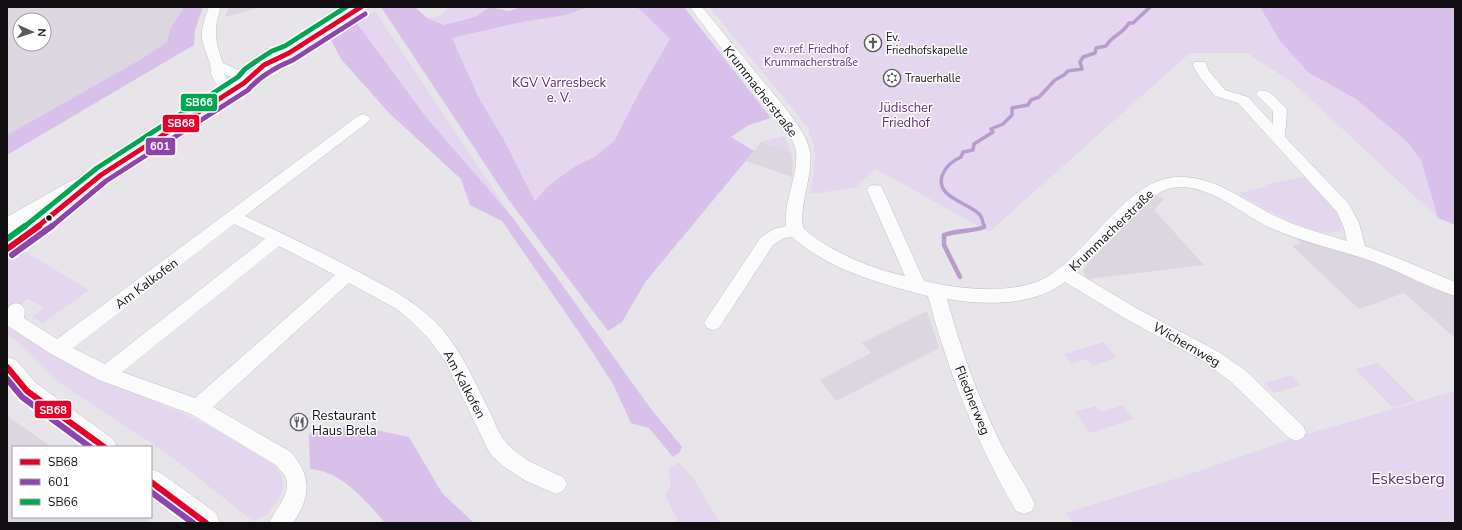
<svg xmlns="http://www.w3.org/2000/svg" width="1462" height="530" font-family="'Nunito Sans',sans-serif">
<rect width="100%" height="100%" fill="#e7e4ea"/>
<!-- built -->
<path fill="#dcd6e0" fill-rule="evenodd" d="M7,7L157,8L184,7L170,29L167,42L138,61L7,135ZM20,20H44V44H20Z
M229,7H261L225,17Z
M761,142L791,152L793,164L792,177L746,161Z
M1155,195L1164,199L1154,210L1204,265L1087,279L1083,271L1086,265Z
M1293,235L1356,254L1455,294V338L1404,293L1359,309L1292,246L1301,243Z
M927,311L939,348L836,401L820,380L871,353L862,343Z
M7,416L52,447H13V517H144L150,523H7Z"/>
<!-- green -->
<path fill="#e5d6f0" d="M450,7H490L475,17L444,25L427,18L439,16Z
M588,7H637L670,39L643,85L614,141L594,157L574,167L548,187L535,201L504,140L479,98L452,38L522,22L566,15Z
M709,7H1260L1280,41L1309,73L1356,99L1406,141L1421,160L1438,218L1293,83L1247,53H1190L989,232L876,169L858,184L860,187L810,194C813,174 820,150 808,131L810,130Z
M375,11L509,213L426,117L357,23Z
M784,136L791,152L761,142Z
M1304,177C1314,187 1346,214 1341,230C1321,243 1257,204 1238,193L1266,187L1264,185Z
M21,249L89,290L43,323L32,317L44,308L28,299L7,314V259Z
M7,326L48,352L90,375L182,413L212,428L275,466L283,478L282,492L275,505L266,515L253,521L169,455L60,383L22,345L7,335Z
M1104,342L1116,358L1092,366L1087,359L1072,364L1064,354Z
M1378,363L1416,401L1393,408L1355,369Z
M1292,375L1301,385L1274,393L1265,383Z
M1455,391V523H1074L1065,513L1181,477L1304,435Z
M1123,405L1134,419L1090,433L1075,412L1096,406L1101,412Z
M678,462L693,478L720,523H679L665,495L671,486L668,470Z"/>
<!-- forest -->
<path fill="#d9c0ea" d="M184,7H203L195,30L194,45L7,155V135L138,61L167,42L170,29Z
M381,7H415L427,18L444,25L475,17L490,7L509,11L522,7H588L566,15L522,22L452,38L479,98L504,140L535,201L547,187L574,167L594,157L614,141L643,85L670,39L637,7H684L771,118L749,125L731,137L754,151L646,281L622,322L608,331L508,199Z
M1260,7H1455V225L1438,218L1421,160L1406,141L1356,99L1309,73L1280,41Z
M357,23L426,117L509,213L555,275L648,405L682,447L680,452L673,457L649,428L631,423L613,384L585,341L502,221L470,205L461,179L389,113L341,59L331,40Z
M352,425L409,437L442,493L474,523H385C371,506 347,479 325,472C321,470 315,470 310,469L309,434Z"/>
<g fill="none" stroke-linecap="round" stroke-linejoin="round">
<!-- stream-far1 -->
<path stroke="#b99bcd" stroke-width="3.5" d="M984,227C983,221 982,216 978,213C966,202 936,197 942,176C945,167 952,161 961,157L963,152L973,150L974,144L993,132L991,129L1003,124L1012,115V108L1028,105L1031,100L1039,97L1055,80L1064,75L1068,71L1082,69L1080,62L1083,57L1095,53L1096,48L1106,46C1112,35 1122,35 1129,23H1133L1150,7"/>
<!-- stream -->
<path stroke="#b99bcd" stroke-width="4.5" d="M960,277L944,245V235C957,230 971,232 984,227V226"/>
<defs>
<path id="street" d="M209,7H221C213,28 215,42 223,63L252,76L254,79L252,82H242L224,74C228,82 235,83 240,90L238,93C227,96 216,86 212,76C210,72 211,68 210,64C207,53 201,43 202,31C203,22 206,15 209,7Z
M690,7H702C721,30 740,53 758,75C772,93 809,131 810,153C813,178 799,202 803,228C831,252 869,268 905,276L867,190L869,186L875,185L881,186L883,190L924,281C958,289 1011,295 1043,279C1088,256 1126,177 1179,177C1218,176 1249,205 1284,220C1304,229 1326,234 1347,241L1344,228L1337,212L1238,103L1215,96L1198,75L1193,65L1195,62H1205L1209,71L1225,90L1248,97L1273,124V111L1256,94L1258,91C1270,88 1277,100 1285,107L1287,110L1285,137L1349,204L1359,223L1365,246L1400,259L1455,282V296C1427,287 1401,272 1374,262C1341,250 1305,243 1273,229C1246,217 1222,194 1192,188C1175,185 1163,189 1150,199L1076,272L1136,308L1219,352L1245,370L1303,426L1306,432L1303,438L1296,441L1289,438L1231,382L1205,362L1124,318L1065,282C1032,307 985,305 947,299C961,350 979,400 1003,448C1013,467 1026,484 1035,504L1032,511L1024,514L1016,511C977,443 948,372 928,296C881,284 829,270 792,237L784,238L773,245L719,328L713,330L707,328L704,323L707,318L761,237L774,229L786,226C783,201 799,175 796,151C793,133 773,112 761,98C738,68 712,38 690,7Z
M363,114L368,116L370,119L368,122L245,216C284,234 322,252 359,272C391,289 416,301 441,328C463,353 476,385 491,414C495,423 499,434 505,441C519,459 543,468 563,477L567,484L563,491L556,494L526,481L504,467L490,454L445,361L429,339L409,319L395,308L349,283L213,407L291,452C312,477 311,496 293,523H269C275,509 293,493 285,476C283,472 279,469 277,466L191,414L99,380L51,354L8,326L7,310L10,305L16,303L22,305L25,310L24,318L57,339L358,116ZM234,224L265,239L105,364L73,348ZM279,246L335,275L195,398L122,372Z"/>
<path id="secondary" d="M7,357L16,360L36,383L113,439L117,447H83L18,399L7,385Z
M151,469L161,473L216,513L220,523H183L151,498Z"/>
<path id="primary" d="M350,7H369L367,10L295,57C284,72 268,81 250,87L108,180L62,204L65,205L68,210L65,215L15,255L7,257V238L14,233L7,235V217L65,184L94,170L238,79L257,72L270,63L266,59L269,55L283,49Z"/>
</defs>
<!-- street casing -->
<use href="#street" stroke="#c2c0c4" stroke-width="1"/>
<!-- secondary casing -->
<use href="#secondary" stroke="#c2c0c4" stroke-width="1"/>
<!-- primary casing -->
<use href="#primary" stroke="#c2c0c4" stroke-width="1"/>
<!-- street -->
<use href="#street" fill="#fbfbfc" fill-rule="evenodd"/>
<!-- secondary -->
<use href="#secondary" fill="#fbfbfc" fill-rule="evenodd"/>
<!-- primary -->
<use href="#primary" fill="#fbfbfc" fill-rule="evenodd"/>
<defs>
<path id="bus-1-far1" d="M37,227L101,175L244,83L264,65L289,53L361,7"/>
<path id="bus-1" d="M7,249L39,226
M7,367L27,391L104,447
M151,482L206,523"/>
<path id="bus-2-far1" d="M51,227L106,181L248,90C260,76 276,67 293,60L365,14"/>
<path id="bus-2" d="M12,255L52,226
M7,379L22,397L90,447
M151,492L193,523"/>
<path id="bus-3-far1" d="M24,227L97,168L238,77L245,69L258,60L272,51L285,46L346,7"/>
<path id="bus-3" d="M7,239L25,226"/>
</defs>
<!-- bus-1-far1 casing -->
<use href="#bus-1-far1" stroke="#fff" stroke-width="8"/>
<!-- bus-1 casing -->
<use href="#bus-1" stroke="#fff" stroke-width="10"/>
<!-- bus-2-far1 casing -->
<use href="#bus-2-far1" stroke="#fff" stroke-width="8"/>
<!-- bus-2 casing -->
<use href="#bus-2" stroke="#fff" stroke-width="10"/>
<!-- bus-3-far1 casing -->
<use href="#bus-3-far1" stroke="#fff" stroke-width="8"/>
<!-- bus-3 casing -->
<use href="#bus-3" stroke="#fff" stroke-width="10"/>
<!-- bus-1-far1 -->
<use href="#bus-1-far1" stroke="#e4002b" stroke-width="5"/>
<!-- bus-1 -->
<use href="#bus-1" stroke="#e4002b" stroke-width="6"/>
<!-- bus-2-far1 -->
<use href="#bus-2-far1" stroke="#8e44ad" stroke-width="5"/>
<!-- bus-2 -->
<use href="#bus-2" stroke="#8e44ad" stroke-width="6"/>
<!-- bus-3-far1 -->
<use href="#bus-3-far1" stroke="#00a651" stroke-width="5"/>
<!-- bus-3 -->
<use href="#bus-3" stroke="#00a651" stroke-width="6"/>
</g>
<!-- icons -->
<defs>
<symbol id="church-ring" viewBox="-11 -11 22 22"><circle r="9.5" fill="#fff" stroke="#5c5a5e" stroke-width="1.5"/><path d="M-1.2-6h2.4v3.5h3.3v2.4h-3.3V6h-2.4V-.1h-3.3v-2.4h3.3Z" fill="#5c5a5e"/></symbol>
<symbol id="synagogue-ring" viewBox="-11 -11 22 22"><circle r="9.5" fill="#fff" stroke="#5c5a5e" stroke-width="1.5"/><path d="M0-6.5L5.6 3.2H-5.6ZM0 6.5L5.6-3.2H-5.6Z" fill="#5c5a5e"/></symbol>
<symbol id="restaurant-ring" viewBox="-11 -11 22 22"><circle r="9.5" fill="#fff" stroke="#5c5a5e" stroke-width="1.5"/><path d="M-5-6h1v4h1v-4h1v4h1v-4h1v5L-1.5 .5V6h-2V.5L-5-1ZM5-6V6H3V1.5H1.5Q1.5-4 5-6Z" fill="#5c5a5e"/></symbol>
</defs>
<g fill-rule="evenodd">
<use href="#church-ring" x="863" y="33" width="20" height="20"/>
<use href="#synagogue-ring" x="882" y="68" width="20" height="20"/>
<use href="#restaurant-ring" x="289" y="412" width="20" height="20"/>
</g>
<!-- markers -->
<circle fill="#110f12" stroke="#fff" stroke-width="1.5" cx="49" cy="218" r="3.5"/>
<g text-anchor="middle" stroke-width="3" stroke-linejoin="round" paint-order="stroke">
<!-- far-poi labels -->
<g font-size="11" fill="#110f12" stroke="#fff" text-anchor="start">
<text x="886" y="41">Ev.<tspan x="886" dy="13">Friedhofskapelle</tspan></text>
<text x="905" y="82">Trauerhalle</text>
</g>
<!-- far-park labels -->
<g font-size="11" fill="#612c7f" stroke="#fff">
<text x="811" y="53">ev. ref. Friedhof<tspan x="811" dy="13">Krummacherstraße</tspan></text>
</g>
<!-- park labels -->
<g font-size="13" fill="#612c7f" stroke="#fff">
<text x="559" y="87">KGV Varresbeck<tspan x="559" dy="15">e. V.</tspan></text>
<text x="906" y="112">Jüdischer<tspan x="906" dy="15">Friedhof</tspan></text>
</g>
<!-- street labels -->
<g font-size="13" fill="#110f12" stroke="#fff">
<text transform="translate(761 91) rotate(52)" y="5">Krummacherstraße</text>
<text transform="translate(1111 230) rotate(-44)" y="5">Krummacherstraße</text>
<text transform="translate(146 283) rotate(-37)" y="5">Am Kalkofen</text>
<text transform="translate(1187 344) rotate(30)" y="5">Wichernweg</text>
<text transform="translate(465 384) rotate(62)" y="5">Am Kalkofen</text>
<text transform="translate(973 400) rotate(68)" y="5">Fliednerweg</text>
</g>
<!-- poi labels -->
<g font-size="13" fill="#110f12" stroke="#fff" text-anchor="start">
<text x="312" y="420">Restaurant<tspan x="312" dy="15">Haus Brela</tspan></text>
</g>
<!-- near-park labels -->
<g font-size="16" fill="#612c7f" stroke="#fff">
<text x="1408" y="484">Eskesberg</text>
</g>
</g>
<g stroke="#fff" stroke-width="1.5">
<rect x="180" y="93" width="38" height="19" rx="4" fill="#00a651"/>
<rect x="162" y="114" width="38" height="19" rx="4" fill="#e4002b"/>
<rect x="145" y="137" width="31" height="19" rx="4" fill="#8e44ad"/>
<rect x="34" y="400" width="38" height="19" rx="4" fill="#e4002b"/>
</g>
<g font-size="11" text-anchor="middle" font-weight="bold" fill="#fff">
<text x="199" y="106">SB66</text>
<text x="181" y="127">SB68</text>
<text x="160" y="150">601</text>
<text x="53" y="414">SB68</text>
</g>
<!-- border -->
<rect width="1462" height="530" fill="none" stroke="#110f12" stroke-width="16"/>
<!-- legend -->
<rect x="12" y="446" width="140" height="72" fill="#ffffff" stroke="#a09fa0"/>
<rect x="20" y="459" width="20" height="6" fill="#e4002b" stroke="#a09fa0"/>
<text x="48" y="466" font-size="12" fill="#110f12">SB68</text>
<rect x="20" y="479" width="20" height="6" fill="#8e44ad" stroke="#a09fa0"/>
<text x="48" y="486" font-size="12" fill="#110f12">601</text>
<rect x="20" y="499" width="20" height="6" fill="#00a651" stroke="#a09fa0"/>
<text x="48" y="506" font-size="12" fill="#110f12">SB66</text>
<!-- north arrow -->
<g transform="translate(32 32) rotate(93)"><circle r="19" fill="#ffffff" stroke="#a09fa0"/>
<path d="M0-3L7 15L0 10L-7 15Z" fill="#5c5a5e"/>
<text y="-6" font-size="11" font-weight="bold" text-anchor="middle" fill="#110f12">N</text>
</g>
</svg>
